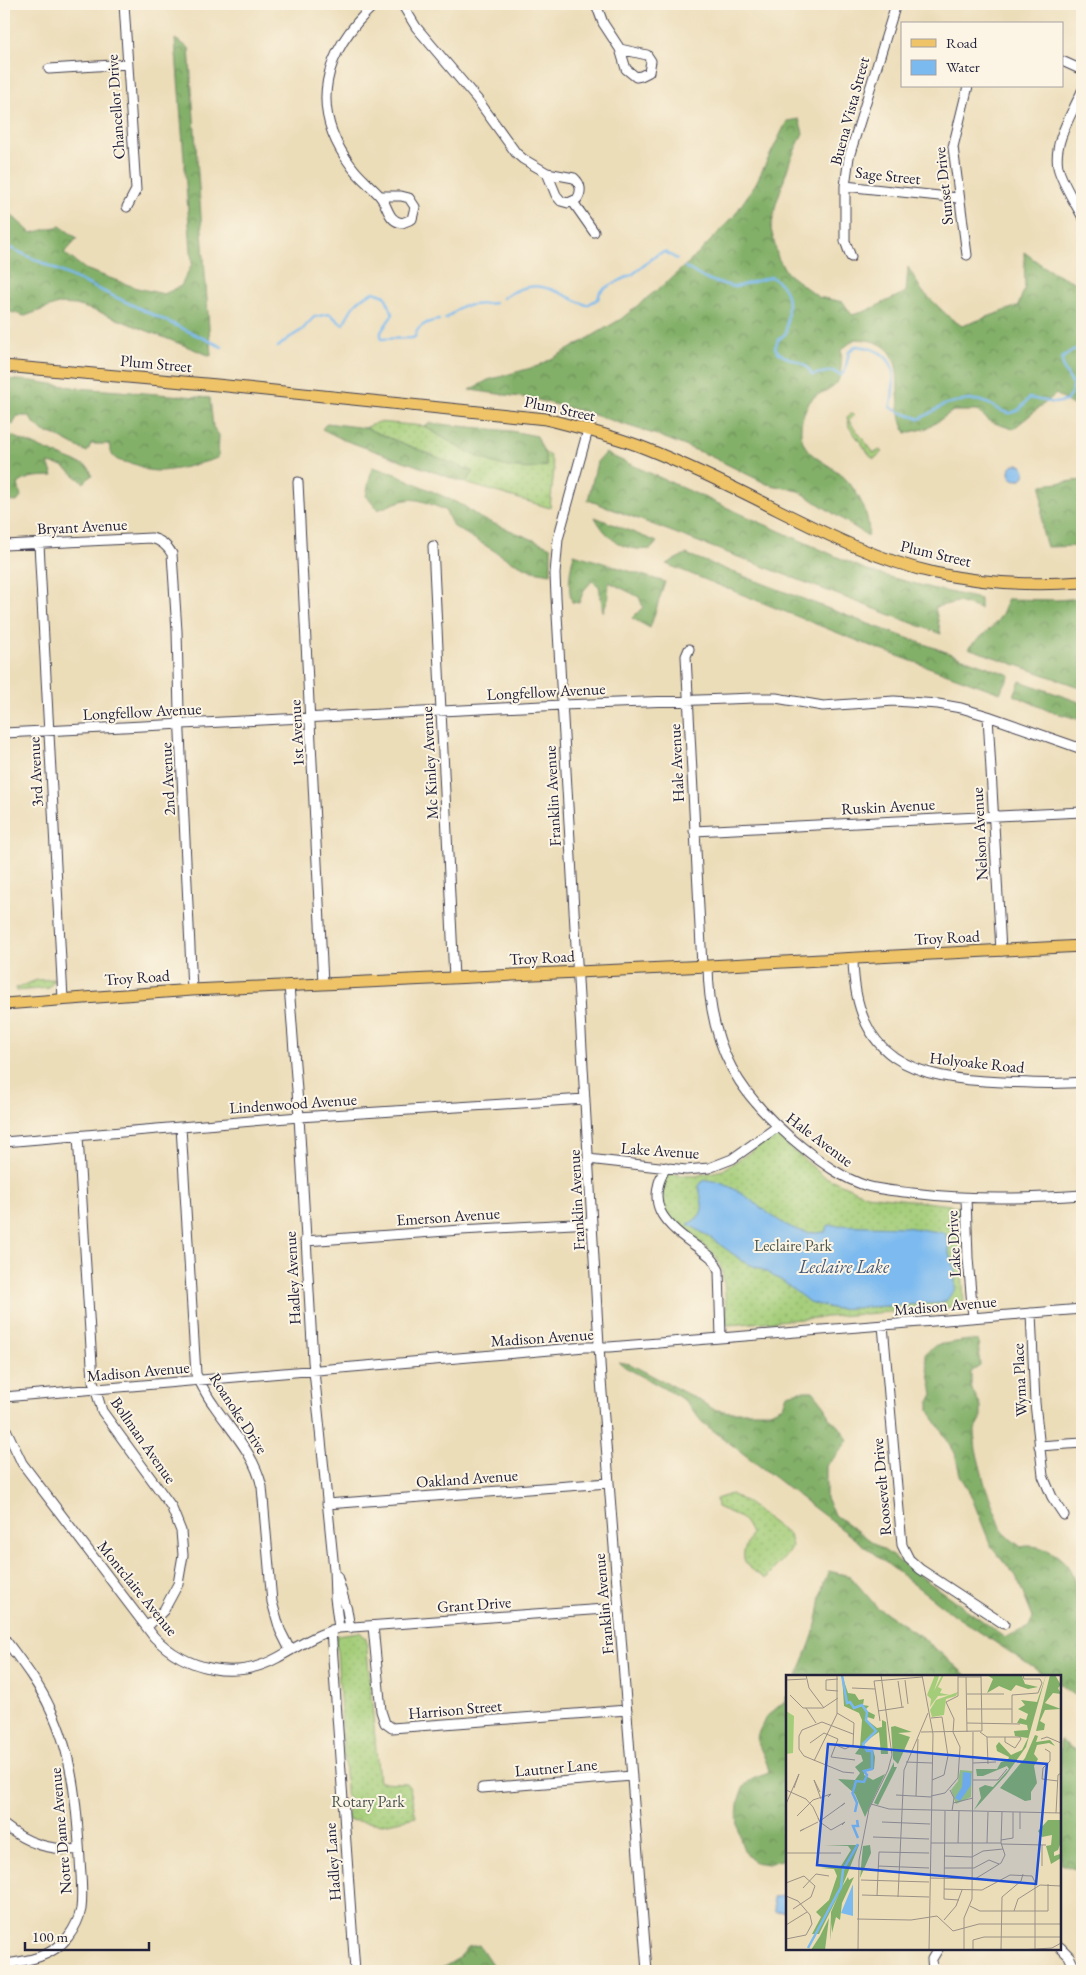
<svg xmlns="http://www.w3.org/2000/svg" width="1086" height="1975" font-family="'EB Garamond',serif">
<defs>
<pattern id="grass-dots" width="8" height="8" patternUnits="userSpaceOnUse" patternTransform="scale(1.25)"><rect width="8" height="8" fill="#a4cd79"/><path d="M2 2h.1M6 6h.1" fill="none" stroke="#8db06a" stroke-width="1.8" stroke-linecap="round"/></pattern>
<pattern id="forest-crowns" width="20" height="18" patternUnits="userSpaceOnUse" patternTransform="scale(1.25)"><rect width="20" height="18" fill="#83b069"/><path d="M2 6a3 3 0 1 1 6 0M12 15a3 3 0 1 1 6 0" fill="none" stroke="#6b8f58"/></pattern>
</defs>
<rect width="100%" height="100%" fill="#fcf5e5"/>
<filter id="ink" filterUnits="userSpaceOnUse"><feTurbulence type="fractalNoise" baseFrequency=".02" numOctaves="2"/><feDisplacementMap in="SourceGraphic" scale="10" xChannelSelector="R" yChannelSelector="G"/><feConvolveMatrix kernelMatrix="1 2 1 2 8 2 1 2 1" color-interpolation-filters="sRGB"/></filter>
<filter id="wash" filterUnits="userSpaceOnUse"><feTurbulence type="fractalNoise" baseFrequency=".0096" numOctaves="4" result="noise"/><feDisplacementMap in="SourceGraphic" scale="20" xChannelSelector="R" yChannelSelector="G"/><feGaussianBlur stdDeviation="1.12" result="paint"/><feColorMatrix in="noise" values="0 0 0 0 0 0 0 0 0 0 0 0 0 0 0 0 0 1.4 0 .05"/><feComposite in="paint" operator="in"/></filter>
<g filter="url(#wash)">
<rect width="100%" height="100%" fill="#ecddb9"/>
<!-- grass -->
<path fill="url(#grass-dots)" stroke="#63785a" d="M851,414H853L854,416L849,421L874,453L880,450L882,452L875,458H872L849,427L847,417Z
M378,422L424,426L467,452L547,466L544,452L550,456L554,469L550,508L465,483L473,472L365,428Z
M54,979L49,988L16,991V988L37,980Z
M776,1135L823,1176L866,1195L959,1206L964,1306L727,1325C725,1306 727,1271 715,1256C697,1234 656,1225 660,1191C661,1183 662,1180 668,1174L695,1176L723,1170Z
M731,1494L746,1502L789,1535L792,1546C786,1559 774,1567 766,1579C742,1564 738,1560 751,1534C743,1514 734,1515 717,1507L716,1499Z
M360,1632L366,1639L379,1782L406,1783L410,1788L416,1817L383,1824L348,1820L336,1635Z"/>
<!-- forest -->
<path fill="url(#forest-crowns)" stroke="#526952" d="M175,39L189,48L211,356L102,313L76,305L58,304L25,316L4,310V202L8,212L31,233L60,226L77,238L64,253L85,269L137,288L164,294L181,286L192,264Z
M799,119L803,133L790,161L776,204L771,229L778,258L787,273L818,297L843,302L852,315L866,311L906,292L908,267L922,291L949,317L962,326L1018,306L1025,287L1024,252L1047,269L1082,286V330L1078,334L1081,396L1074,406L1056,394L1013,429L991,422L977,411H953L928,428L906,433C886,394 919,341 855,339L841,350C841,359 842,373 838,381C833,391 822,391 814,397C805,405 800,422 801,433C803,455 823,460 839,473C855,485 872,516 868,536L799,491L767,484L708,455L657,435L585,412L534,399L470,390L488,380L538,366L575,346L621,319L668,281L698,254L734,216L756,183L787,121Z
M4,379L32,381L79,388L210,398L213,427L219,435L218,458C198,464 168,474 148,470C144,470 141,466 137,465C121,460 112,464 109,444H91L87,452L53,434L43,432L32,421L30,416H17L13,425L4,420Z
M327,423L365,428L474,472L465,483L344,440L322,429Z
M429,423L511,431L537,436L544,452L547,466C503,478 460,448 424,426Z
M4,433L86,466L89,468L92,475L84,483L63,466L48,463L53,476C40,477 29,475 18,484L21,497L17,502L4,501Z
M605,453L871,572L931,588L980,599V609L958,602L935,607L941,634L588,500L597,462Z
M372,467L393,473L464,506L480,518L551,547V574L533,571L511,561L453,526L445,510C412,496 411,496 378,510L366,496Z
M1082,480V546L1047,547L1042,530V485Z
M595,517L657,542L651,549C625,552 607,540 595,517Z
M574,554L665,582L650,628L632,618L643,607L639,597L609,582L608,598L603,612L599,586L592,581L584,590L579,603L572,602C567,586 570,570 574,554Z
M686,554L874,626L1010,675L1000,693L873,647L666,564Z
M1082,598V688L968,648C985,632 1002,624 1007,599L1057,600Z
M1020,681L1082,703L1078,719L1049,711L1014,695Z
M969,1340L978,1341L980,1366L971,1372V1387L981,1407V1419L974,1432L976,1450L985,1485L1003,1533L1021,1547C1040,1542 1065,1556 1072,1574C1078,1589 1072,1604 1082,1618V1700L1060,1685V1676H1046L954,1615L702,1422L686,1402L676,1395L625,1367L619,1362L630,1364L699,1400L713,1409L730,1412H770L783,1406L787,1394L800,1391H813L825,1406L829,1418L839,1426L848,1440L837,1455L826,1466V1499L835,1515L1005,1637L1028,1628L1033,1618L1016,1576L991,1546L970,1493L960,1475L955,1453L929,1411V1402L933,1394L925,1354L936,1345Z
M829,1571L850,1576L877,1607L923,1638L967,1676H797C804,1658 813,1640 817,1620C821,1603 820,1587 829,1571Z
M787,1696V1858L768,1864L754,1862C750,1858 746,1854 744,1850C736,1832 732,1792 751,1780C756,1777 764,1775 769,1773C768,1762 760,1749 756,1738L766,1717L785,1701Z
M1060,1740L1082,1755V1876L1078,1870L1060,1864Z
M479,1945L493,1966L504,1971H437L459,1958L468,1947Z"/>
<!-- water -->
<path fill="#7bbaef" stroke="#4e6e95" d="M1009 472a8 8 0 1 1 16 0a8 8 0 1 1-16 0Z
M706,1180C751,1183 778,1241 825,1232L829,1225L905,1227L945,1233L949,1245V1254L955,1268V1289L946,1301L939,1303L835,1309L809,1302L782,1281L761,1269L747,1264L708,1236L688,1224C709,1213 701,1204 699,1186L702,1182Z
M785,1896L786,1911L775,1912L773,1897Z"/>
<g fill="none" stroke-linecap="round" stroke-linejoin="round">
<!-- stream -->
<path stroke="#7bbaef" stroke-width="2.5" d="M4,245L222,347
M685,267L705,279L735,287L771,277C795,289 787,311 786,333L778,340L775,348C784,363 804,356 812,375L832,371L841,375L845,371L849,352L856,346C881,348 898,360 893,388C892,395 893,400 890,407C900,414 909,414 919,419C928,415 935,410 944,405C951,402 967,400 975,400C999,401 1007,430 1029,398L1055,403L1066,401L1071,394L1073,385L1063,368L1062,358L1082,345
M503,298C528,281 543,284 569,297C575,300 580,303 587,305L598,299L600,292L607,287L633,274L658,254L665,252L677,259
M445,319L462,306L495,303
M278,347L289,338L302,330L314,317L330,314L343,325C351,308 356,299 374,292L385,296L393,314L381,332V339L412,338L415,337C416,326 429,321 439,320"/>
</g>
</g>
<g filter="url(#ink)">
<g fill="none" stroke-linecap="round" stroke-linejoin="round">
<defs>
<path id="minor" d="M124,4L136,190L127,207
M375,4C324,51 307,108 352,167C360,178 370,185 379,195C388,204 387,221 402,223L412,219L415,207L409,198L401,196H380
M402,4L416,27L477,99L516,153L523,159L547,173L574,178C581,184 582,192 577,199L568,203L561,201L556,195L547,173
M596,4L603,23L620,49L626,69L636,77L641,76L649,72L651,61L647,55L620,49
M1062,61L1082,70
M49,69L128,64
M1082,91C1072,114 1053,142 1058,167C1061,181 1075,203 1082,216
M845,186L958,198
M573,202L594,232
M967,255L953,147L968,86
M851,257L845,241V186L849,157L896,4
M588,430L558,539L555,574L556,597L601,1380L647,1971
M298,482L323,983
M39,544L63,999
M4,545L151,538C161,540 167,545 172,554L177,631L179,712L192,990
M433,546L454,978
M689,649L686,656L702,966
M988,716L1001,951
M4,733L562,705L754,698H776L823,706L894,701L938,704L961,708L988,716L1082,749
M694,831L1082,812
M853,959C855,1060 912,1079 1002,1082C1029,1083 1056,1085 1082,1082
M708,966C709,1047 739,1097 802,1147C822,1163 842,1178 867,1186C881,1190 897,1191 912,1193C968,1200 1026,1199 1082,1195
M289,985L299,1117L313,1361L334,1569L335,1598L339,1628
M181,1127L196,1374C201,1384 206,1395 213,1404C232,1432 254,1453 262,1487L272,1602L280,1630L290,1650
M78,1136L93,1381L102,1411L171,1506L181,1531L183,1555L178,1584L164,1610L147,1627
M4,1142L299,1117L585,1099
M588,1159L686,1170L709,1168L732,1159L777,1127
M666,1167C645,1203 663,1223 693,1244C705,1253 714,1256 719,1271L721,1338
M966,1198L968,1258L973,1317
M305,1241L461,1230L592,1223
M1031,1313L1035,1403L1043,1476L1052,1497L1064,1515
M883,1325L902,1545L909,1559L920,1569L1004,1624
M4,1397L585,1347H609L1082,1309
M4,1425L22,1463L154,1637C186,1670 235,1681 277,1658C297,1647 316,1634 339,1628L619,1608
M1039,1446L1082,1443
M327,1504L608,1483
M337,1576L347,1610L350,1628
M373,1626L381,1711L385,1723L392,1728L627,1710
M331,1630L355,1971
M4,1638C20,1660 38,1682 50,1708C73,1754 77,1808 80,1860C81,1876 83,1893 81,1909C79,1919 74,1929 68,1937C52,1957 28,1961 4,1964
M482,1788L632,1776
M4,1825C29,1845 48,1849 79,1850
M1060,1947L1069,1956L1076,1971
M933,1971L932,1959L938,1949"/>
<path id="major" d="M4,366L217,385L546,419C580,428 615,436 647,449C692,467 735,488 778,510C828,535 880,561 935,573C983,583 1034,586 1082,582
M4,1004L192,990L708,966L1082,946"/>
</defs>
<!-- minor casing -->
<use href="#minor" stroke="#403e4e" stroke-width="11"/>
<!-- major casing -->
<use href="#major" stroke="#403e4e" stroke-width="13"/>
<!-- minor -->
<use href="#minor" stroke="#fff" stroke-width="9"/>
<!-- major -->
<use href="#major" stroke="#efc469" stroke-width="11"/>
</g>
</g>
<g text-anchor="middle" stroke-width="4" stroke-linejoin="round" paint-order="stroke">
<!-- street labels -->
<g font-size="16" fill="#22223b" stroke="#fcf5e5">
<text transform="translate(115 107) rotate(-94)" y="6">Chancellor Drive</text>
<text transform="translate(849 111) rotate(-75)" y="6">Buena Vista Street</text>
<text transform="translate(888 175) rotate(6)" y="6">Sage Street</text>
<text transform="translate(943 186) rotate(-96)" y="6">Sunset Drive</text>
<text transform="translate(156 363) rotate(5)" y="6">Plum Street</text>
<text transform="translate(560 408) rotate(12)" y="6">Plum Street</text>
<text transform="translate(82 526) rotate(-3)" y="6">Bryant Avenue</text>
<text transform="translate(936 553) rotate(13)" y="6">Plum Street</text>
<text transform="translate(546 691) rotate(-3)" y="6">Longfellow Avenue</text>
<text transform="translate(142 711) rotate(-3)" y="6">Longfellow Avenue</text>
<text transform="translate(296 733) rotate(-93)" y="6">1st Avenue</text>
<text transform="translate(429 763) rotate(-93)" y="6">Mc Kinley Avenue</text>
<text transform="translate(676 763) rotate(-93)" y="6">Hale Avenue</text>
<text transform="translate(35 772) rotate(-93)" y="6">3rd Avenue</text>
<text transform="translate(167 779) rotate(-93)" y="6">2nd Avenue</text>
<text transform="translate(552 796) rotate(-93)" y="6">Franklin Avenue</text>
<text transform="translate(888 806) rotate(-3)" y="6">Ruskin Avenue</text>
<text transform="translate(979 834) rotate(-93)" y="6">Nelson Avenue</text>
<text transform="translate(947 937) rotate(-3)" y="6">Troy Road</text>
<text transform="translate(542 957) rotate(-3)" y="6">Troy Road</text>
<text transform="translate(137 977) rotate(-4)" y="6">Troy Road</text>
<text transform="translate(977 1062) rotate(6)" y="6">Holyoake Road</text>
<text transform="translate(293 1103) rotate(-4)" y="6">Lindenwood Avenue</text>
<text transform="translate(820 1139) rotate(37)" y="6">Hale Avenue</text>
<text transform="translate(660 1150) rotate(4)" y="6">Lake Avenue</text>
<text transform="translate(576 1200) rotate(-93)" y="6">Franklin Avenue</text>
<text transform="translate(448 1216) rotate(-4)" y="6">Emerson Avenue</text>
<text transform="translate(953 1244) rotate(-93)" y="6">Lake Drive</text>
<text transform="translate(292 1278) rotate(-93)" y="6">Hadley Avenue</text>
<text transform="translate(945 1305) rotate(-5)" y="6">Madison Avenue</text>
<text transform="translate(542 1337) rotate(-4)" y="6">Madison Avenue</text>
<text transform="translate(138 1371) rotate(-5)" y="6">Madison Avenue</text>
<text transform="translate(1019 1380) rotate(-93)" y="6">Wyma Place</text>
<text transform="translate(239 1413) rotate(57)" y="6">Roanoke Drive</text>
<text transform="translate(144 1440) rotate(55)" y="6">Bollman Avenue</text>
<text transform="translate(467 1478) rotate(-4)" y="6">Oakland Avenue</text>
<text transform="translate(881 1487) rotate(-95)" y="6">Roosevelt Drive</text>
<text transform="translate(138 1588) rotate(51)" y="6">Montclaire Avenue</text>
<text transform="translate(474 1604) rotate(-4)" y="6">Grant Drive</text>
<text transform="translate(603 1604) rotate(-95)" y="6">Franklin Avenue</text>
<text transform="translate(455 1709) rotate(-5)" y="6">Harrison Street</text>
<text transform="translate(556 1767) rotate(-5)" y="6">Lautner Lane</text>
<text transform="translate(60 1831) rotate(-95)" y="6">Notre Dame Avenue</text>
<text transform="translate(332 1862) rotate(-94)" y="6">Hadley Lane</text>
</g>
<!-- park labels -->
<g font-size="16" fill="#49554e" stroke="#fcf5e5">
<text x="793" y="1251">Leclaire Park</text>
<text x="368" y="1807">Rotary Park</text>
</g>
<!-- water labels -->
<g font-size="18" font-style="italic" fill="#41577a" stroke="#fcf5e5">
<text x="844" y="1273">Leclaire Lake</text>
</g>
</g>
<!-- overview -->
<g transform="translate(786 1675)">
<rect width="275" height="275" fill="#ecddb9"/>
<path d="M149,0L153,1L148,16L156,0H158L152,12L156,14L154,18L164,20L152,21L144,32L145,24L141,20ZM172,17L170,21L160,24L158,40L146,42L144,35L150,25ZM0,36L8,41L7,78L0,79ZM174,95L186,96L185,122L170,129L165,115L172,106Z" fill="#a4cd79"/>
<path d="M56,0L62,18L69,19L73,25L78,24L77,30L83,31L79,35L89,40L88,44L81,42V45L91,53L96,52V45L100,47L102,79H95L93,57L77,68L79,74L87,75L89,82L88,94L79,95L78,100L87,105L99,99L79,142L69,119L52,104L69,105L74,98L69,92L77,86L75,80L69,79L74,72L76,45L73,38L58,31ZM201,0L236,1L239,9L252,12L242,14L230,10L225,16L213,11L201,18L207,4ZM260,0L240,72L220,100L188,135L195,123L193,113L199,110L207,112L223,94L221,91L197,101H191L190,94H211L215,87L222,85L223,82L211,76L210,71L213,67L225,80L236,75L242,63L229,61L228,56L242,55L241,50L231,48L234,43L240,45L242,39L232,34L239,30L235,25L251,27ZM264,0H269L275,10L272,13L275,19L267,18L259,28L275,34L259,35L254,46L259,49L258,55L250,56ZM109,51L126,57L112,58L124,62L112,89L107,84L105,52ZM249,60L252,61L250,67L264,65L269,71L263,68L251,70L248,79L252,84L248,91L251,108L245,117V125L239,126L214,113L239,83ZM108,87V92H111L92,130L88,128ZM262,145H275V167L272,175L268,177V181L274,179L275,183L265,189L260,171L265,170L266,160L256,162L252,156ZM38,170H73L56,212L62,202L63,205L68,202L56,228L54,245L50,242L46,258V248L44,266L45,237L53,219L33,259H26L35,242L30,237L43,225L51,201L48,194L35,193L55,191L65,175L62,171ZM84,170L85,178L74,203L77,171ZM43,243L39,275H25L34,261Z" fill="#83b069"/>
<path d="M177,97L185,98V110L174,126L169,123L176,112ZM67,209V241L55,238Z" fill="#7bbaef"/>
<path fill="none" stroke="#7bbaef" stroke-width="2.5" d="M56,0L61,28L64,27L68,33L76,30L81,37L80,45L90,56L77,69L81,76H86V94L78,96L81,100L78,107L70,106L67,117M66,117L71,128L69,137M71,145L72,151H67L72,163M22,273L55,212L57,195L72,169"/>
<path fill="none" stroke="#9b9287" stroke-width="1" d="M20,0L23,13L38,33M136,0L147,59L143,275M195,0L196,56M172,2H195M180,2L181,57M52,4L40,5V15L52,16M0,5L20,4M119,5L122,29M112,6L116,32M66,13L89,14M181,19H218M4,20L17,33H37L52,23M20,33L30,48M181,34H226M92,36L118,32M145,43L156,42L162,81L158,100L146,105M94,46L88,6L136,2M181,48L234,49M226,48V20L252,18L256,8L254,4H238L237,0M135,57L196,56M194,57L201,62H234L235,64L229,73L219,67V62M67,59L36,47L16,55L13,61V74L18,81L57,97L68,98M201,62L202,89M255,64L261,62L275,68M24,68L38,58L52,64L45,82L69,85M50,70L59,74L67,70L68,48L51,38M259,74L264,77V86L257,93L256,104L272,106M28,86L51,39V0M120,87L146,88M187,88L210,87M187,105H212L221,94M0,115L20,124L27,132L34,147L32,143M164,115L168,123L166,136M34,117L28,105L35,124M110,120L145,122M130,121L132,64M145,121L159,118L172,103L174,72L167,57L168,44L160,27L172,21V0M167,128L187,123M0,129L13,99L8,113M85,129L103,134L275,138M21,131L11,141L27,125L45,119L42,122M159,136L158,224L173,225M270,138L272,100L275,98M34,146L59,128L55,131M34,147L45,155L59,147L56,150M96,147L144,149M18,154L14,156L32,147M234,154V137M87,162L143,164M215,165L227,163V137M145,168H215M172,168L173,136M201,168L202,137M215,169L260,170M0,178H55M158,181L186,182L197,176L217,174M92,191L143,193M256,191V170M158,193H188L203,185L213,189M144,203L189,204L215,188L219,180L215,168L216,137M75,205L143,207M0,208L18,201L29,211L25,222L7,234M17,213L30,199L43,201M158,214L196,215L224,200L246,201L249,207V275M76,220L143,222M0,221L12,226L24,240L26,249L20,260L0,264M91,221L93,177L143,178M112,222L118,95L142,38M184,231L194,236H262V209M228,236L232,224L254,210L275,211M71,244L125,245L151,241L167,256L193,249H275M158,245L170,231L176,215M0,250L21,237M72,275L73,185L83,134L102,95L106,80L95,0M178,275V243L186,224L187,57M187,275V265L198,262H275M215,275L216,222L235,206L237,199M233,275L266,273L275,268"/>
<path fill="#1d4ed8" fill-opacity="0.15" stroke="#1d4ed8" stroke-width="2.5" d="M42,69L261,89L250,209L31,190Z"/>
<rect width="275" height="275" fill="none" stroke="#22223b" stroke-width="2.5"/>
</g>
<!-- margin -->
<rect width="1086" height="1975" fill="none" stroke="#fcf5e5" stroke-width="20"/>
<!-- legend -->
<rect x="901" y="22" width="162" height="65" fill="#fcf5e5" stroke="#a5a1a1"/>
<rect x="911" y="39" width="25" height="8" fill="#efc469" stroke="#a5a1a1"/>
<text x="946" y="48" font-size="15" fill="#22223b">Road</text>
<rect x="911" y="60" width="25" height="15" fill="#7bbaef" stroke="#a5a1a1"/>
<text x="946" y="72" font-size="15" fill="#22223b">Water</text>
<!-- scale -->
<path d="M25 1942v8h124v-8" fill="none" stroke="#22223b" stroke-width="2.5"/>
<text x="32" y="1942" font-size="15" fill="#22223b" stroke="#fcf5e5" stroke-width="4" paint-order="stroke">100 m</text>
</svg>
